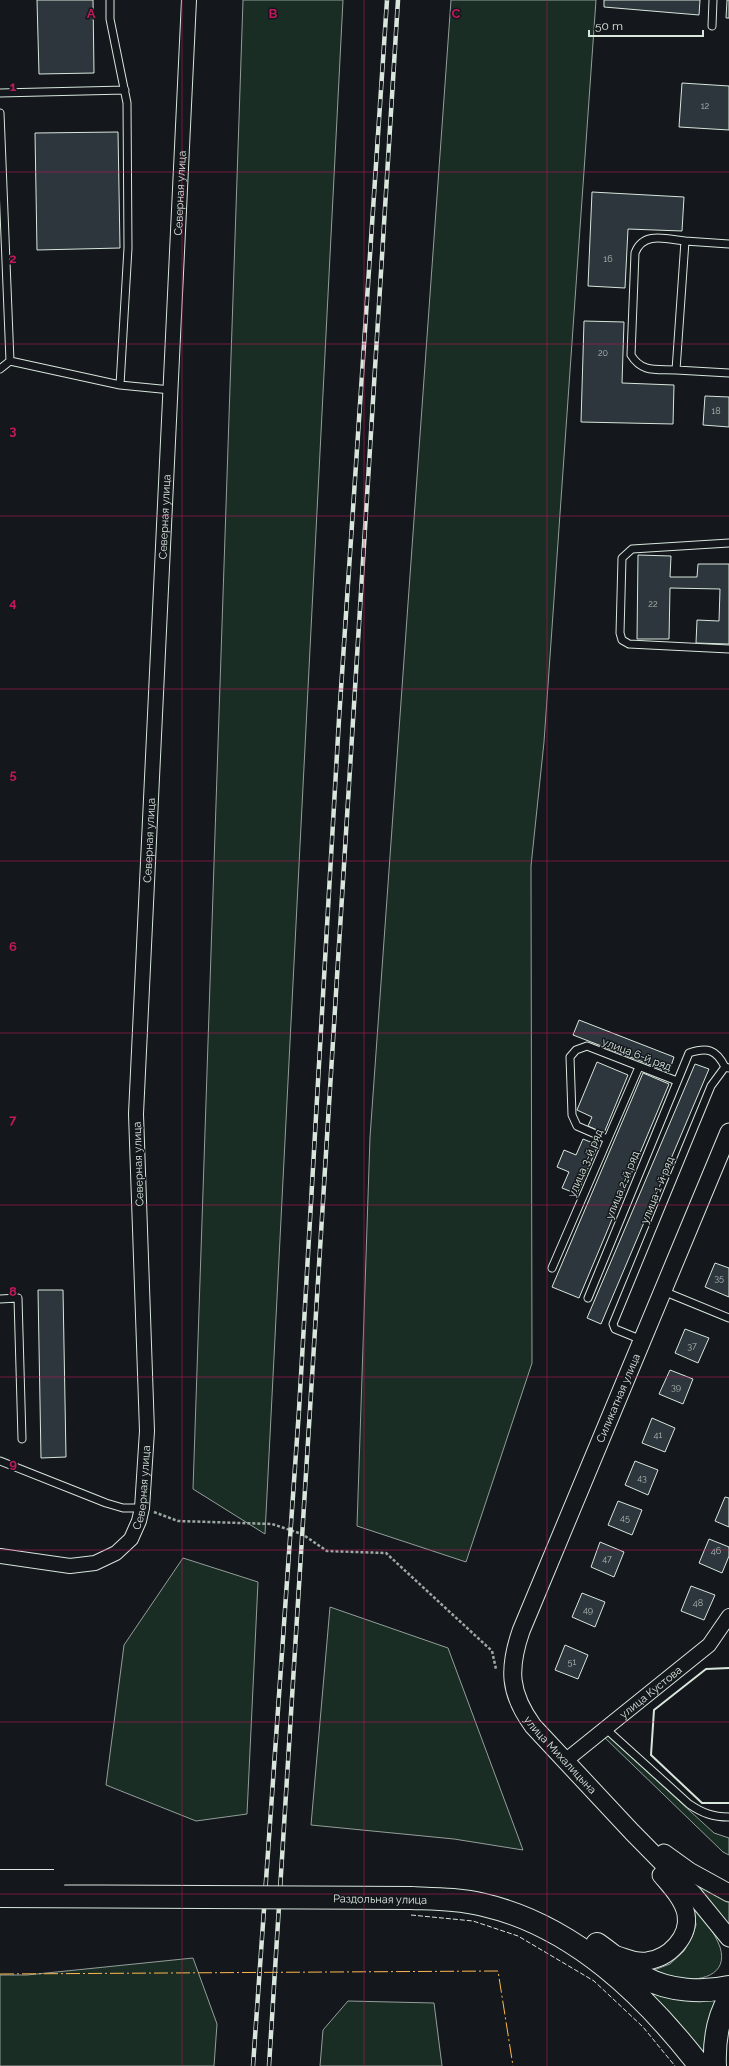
<svg xmlns="http://www.w3.org/2000/svg" width="729" height="2066" font-family="Raleway,sans-serif">
<rect width="100%" height="100%" fill="#14181c"/>
<!-- green -->
<path fill="#1a2d24" stroke="#939e99" d="M243,0H343L265,1534L193,1489Z
M451,0H596L544,742L531,866L532,1363L466,1562L357,1526L370,1137Z
M183,1558L258,1582L247,1814L196,1821L106,1785L124,1645Z
M330,1607L448,1648L523,1850L454,1839L311,1825Z
M607,1735L714,1833L729,1838V1855L723,1852L604,1737Z
M689,1881L729,1901V1926Z
M693,1905C703,1918 714,1931 720,1947C729,1976 699,1982 677,1978C669,1976 661,1972 654,1970L670,1964L684,1951L692,1937L696,1925Z
M193,1958L217,2024L214,2066H0V1975H27Z
M640,1985L719,1995C709,2015 706,2032 704,2053L675,2018Z
M348,2001L434,2003L442,2066H320L323,2030Z"/>
<!-- building -->
<path fill="#2c363c" stroke="#d8e6dc" d="M37,0H93L94,73L39,74Z
M604,0H700L699,15L604,7Z
M727,0H729V18H726Z
M682,83L729,86V130L679,127Z
M118,132L120,248L37,250L35,133Z
M592,192L684,197L682,231L628,229L625,288L588,286Z
M584,321L624,322L622,383L674,385L673,424L581,422Z
M705,396L729,397V427L703,425Z
M638,555L671,556L670,577H697L698,564H729V644L696,643L697,620L719,621L720,589L670,588L669,639H637Z
M579,1020L674,1057L669,1072L573,1035Z
M597,1062L628,1075L604,1133L588,1126L592,1117L577,1110Z
M695,1064L709,1069L601,1324L587,1318Z
M643,1073L669,1084L579,1298L552,1287Z
M583,1139L598,1145L577,1194L562,1188L569,1172L557,1167L564,1150L576,1155Z
M715,1263L729,1268V1297L705,1287Z
M38,1290H63L66,1457L41,1458Z
M685,1329L709,1338L698,1363L675,1353Z
M670,1370L693,1379L683,1404L659,1394Z
M652,1418L675,1428L665,1452L642,1443Z
M635,1461L658,1470L648,1495L625,1485Z
M725,1497L729,1498V1527L715,1521Z
M618,1501L642,1510L632,1535L608,1525Z
M709,1539L729,1547V1556L722,1573L699,1563Z
M600,1542L624,1552L614,1577L591,1567Z
M691,1586L715,1595L704,1620L681,1611Z
M582,1593L605,1602L595,1627L572,1617Z
M565,1645L588,1655L578,1679L555,1670Z"/>
<g fill="none" stroke-linecap="round" stroke-linejoin="round">
<defs>
<path id="service" d="M110,0V19L127,103L128,248L120,385
M712,26L713,0
M0,93L125,90
M0,113L10,361L120,385L171,390
M729,244L685,241L676,370L729,373
M0,369L10,361
M676,370C656,369 642,373 631,355L635,253C643,231 666,239 685,241
M729,543L632,549L622,558L620,633L622,640L629,644L729,649
M607,1139L577,1126L572,1115L570,1057L576,1050L587,1046L677,1081
M552,1268L639,1067
M663,1291L729,1318
M588,1298L689,1053C707,1047 716,1049 725,1067L729,1068
M0,1299L18,1298L22,1439
M642,1340L615,1329L613,1324L711,1086L725,1067
M0,1461L106,1503L123,1508H142
M605,1728L689,1804C702,1813 713,1817 729,1817"/>
<g id="minor">
<path id="s1" d="M0,1556L70,1566L95,1563L116,1553L131,1539L139,1521L142,1508L147,1431L136,1114L189,0"/>
<path id="s2" d="M565,1761L709,1645L729,1616"/>
</g>
<g id="tertiary">
<path id="s3" d="M729,1132L521,1631C508,1669 509,1693 533,1726L632,1832L694,1895L729,1938"/>
<path d="M664,1853L689,1871L729,1893"/>
<path d="M617,1955C627,1958 636,1963 647,1961C669,1958 690,1937 686,1914C683,1899 670,1886 661,1875"/>
</g>
<path id="primary" d="M411,1898C436,1899 460,1899 484,1905C574,1926 645,1995 700,2066
M597,1944C613,1955 628,1969 645,1978C669,1991 703,1993 729,1987
M715,2066C714,2043 717,2019 729,1999"/>
</defs>
<!-- service casing -->
<use href="#service" stroke="#d8e6dc" stroke-width="9"/>
<!-- minor casing -->
<use href="#minor" stroke="#d8e6dc" stroke-width="16"/>
<!-- tertiary casing -->
<use href="#tertiary" stroke="#d8e6dc" stroke-width="19"/>
<!-- primary casing -->
<use href="#primary" stroke="#d8e6dc" stroke-width="24"/>
<!-- path -->
<path stroke="#9da8a2" stroke-width="2.5" stroke-dasharray="3 2" stroke-linecap="butt" d="M154,1512L178,1521L272,1524L302,1534L327,1551L386,1553L492,1651L496,1669"/>
<!-- service -->
<use href="#service" stroke="#14181c" stroke-width="7"/>
<!-- minor -->
<use href="#minor" stroke="#14181c" stroke-width="14"/>
<!-- tertiary -->
<use href="#tertiary" stroke="#14181c" stroke-width="17"/>
<!-- primary -->
<use href="#primary" stroke="#14181c" stroke-width="22"/>
<defs>
<path id="rail" d="M253,2066L299,1410L339,719L387,0
M269,2066L398,0"/>
</defs>
<!-- rail casing -->
<use href="#rail" stroke="#d8e6dc" stroke-width="4.5"/>
<!-- rail -->
<use href="#rail" stroke="#14181c" stroke-width="3" stroke-dasharray="9" stroke-linecap="butt"/>
<defs>
<path id="primary-bridge" d="M0,1881H54
M0,1896L411,1898"/>
</defs>
<!-- primary-bridge casing -->
<use href="#primary-bridge" stroke="#d8e6dc" stroke-width="24" stroke-linecap="butt"/>
<!-- primary-bridge -->
<use href="#primary-bridge" stroke="#14181c" stroke-width="22"/>
<!-- fence -->
<path stroke="#d8e6dc" stroke-width="1" stroke-dasharray="5 2" stroke-linecap="butt" d="M411,1915L473,1921L518,1936L594,1981L643,2027L675,2066"/>
<!-- wall -->
<path stroke="#d8e6dc" stroke-width="2" d="M729,1668L706,1669L654,1710L651,1755L702,1803H729"/>
<!-- power -->
<path stroke="#ffb74d" stroke-width="1" stroke-dasharray="14 3 2 3" stroke-linecap="butt" d="M0,1974L498,1971L513,2066"/>
</g>
<!-- grid -->
<path fill="none" stroke="#c2185b" stroke-width="1" stroke-opacity="0.55" d="M182,0V2066M364,0V2066M547,0V2066M0,172H729M0,344H729M0,516H729M0,689H729M0,861H729M0,1033H729M0,1205H729M0,1377H729M0,1550H729M0,1722H729M0,1894H729"/>
<g text-anchor="middle" stroke-width="3" stroke-linejoin="round" paint-order="stroke">
<!-- number labels -->
<g font-size="9" fill="#adbab4">
<text x="705" y="109">12</text>
<text x="608" y="262">16</text>
<text x="603" y="356">20</text>
<text x="716" y="414">18</text>
<text x="653" y="607">22</text>
<text x="719" y="1281">35</text>
<text x="692" y="1349">37</text>
<text x="676" y="1390">39</text>
<text x="658" y="1438">41</text>
<text x="642" y="1481">43</text>
<text x="625" y="1521">45</text>
<text x="716" y="1554">46</text>
<text x="607" y="1562">47</text>
<text x="698" y="1606">48</text>
<text x="588" y="1613">49</text>
<text x="572" y="1665">51</text>
</g>
<!-- street labels -->
<g font-size="11" fill="#d8e6dc" stroke="#14181c">
<text dy="4" stroke="none"><textPath href="#s1" startOffset="1489">Северная улица</textPath></text>
<text dy="4" stroke="none"><textPath href="#s1" startOffset="1165">Северная улица</textPath></text>
<text dy="4" stroke="none"><textPath href="#s1" startOffset="841">Северная улица</textPath></text>
<text transform="translate(637 1054) rotate(21)" y="4">улица 6-й ряд</text>
<text transform="translate(585 1163) rotate(-67)" y="4">улица 3-й ряд</text>
<text transform="translate(138 1164) rotate(-92)" y="4">Северная улица</text>
<text transform="translate(622 1185) rotate(-68)" y="4">улица 2-й ряд</text>
<text transform="translate(657 1190) rotate(-68)" y="4">улица 1-й ряд</text>
<text transform="translate(618 1398) rotate(-67)" y="4">Силикатная улица</text>
<text dy="4" stroke="none"><textPath href="#s1" startOffset="193">Северная улица</textPath></text>
<text dy="4" stroke="none"><textPath href="#s2" startOffset="110">улица Кустова</textPath></text>
<text dy="4" stroke="none"><textPath href="#s3" startOffset="681">улица Михалицына</textPath></text>
<text transform="translate(380 1899) rotate(1)" y="4">Раздольная улица</text>
</g>
</g>
<g font-size="13" text-anchor="middle" font-weight="bold" fill="#c2185b" stroke="#14181c" stroke-width="3" stroke-linejoin="round" paint-order="stroke">
<text x="91" y="18">A</text>
<text x="273" y="18">B</text>
<text x="456" y="18">C</text>
<text x="13" y="91">1</text>
<text x="13" y="263">2</text>
<text x="13" y="435">3</text>
<text x="13" y="607">4</text>
<text x="13" y="779">5</text>
<text x="13" y="951">6</text>
<text x="13" y="1124">7</text>
<text x="13" y="1296">8</text>
<text x="13" y="1468">9</text>
</g>
<!-- scale -->
<path d="M589 30v6h114v-6" fill="none" stroke="#d8e6dc" stroke-width="2"/>
<text x="595" y="30" font-size="12" fill="#d8e6dc" stroke="#14181c" stroke-width="3" paint-order="stroke">50 m</text>
</svg>
